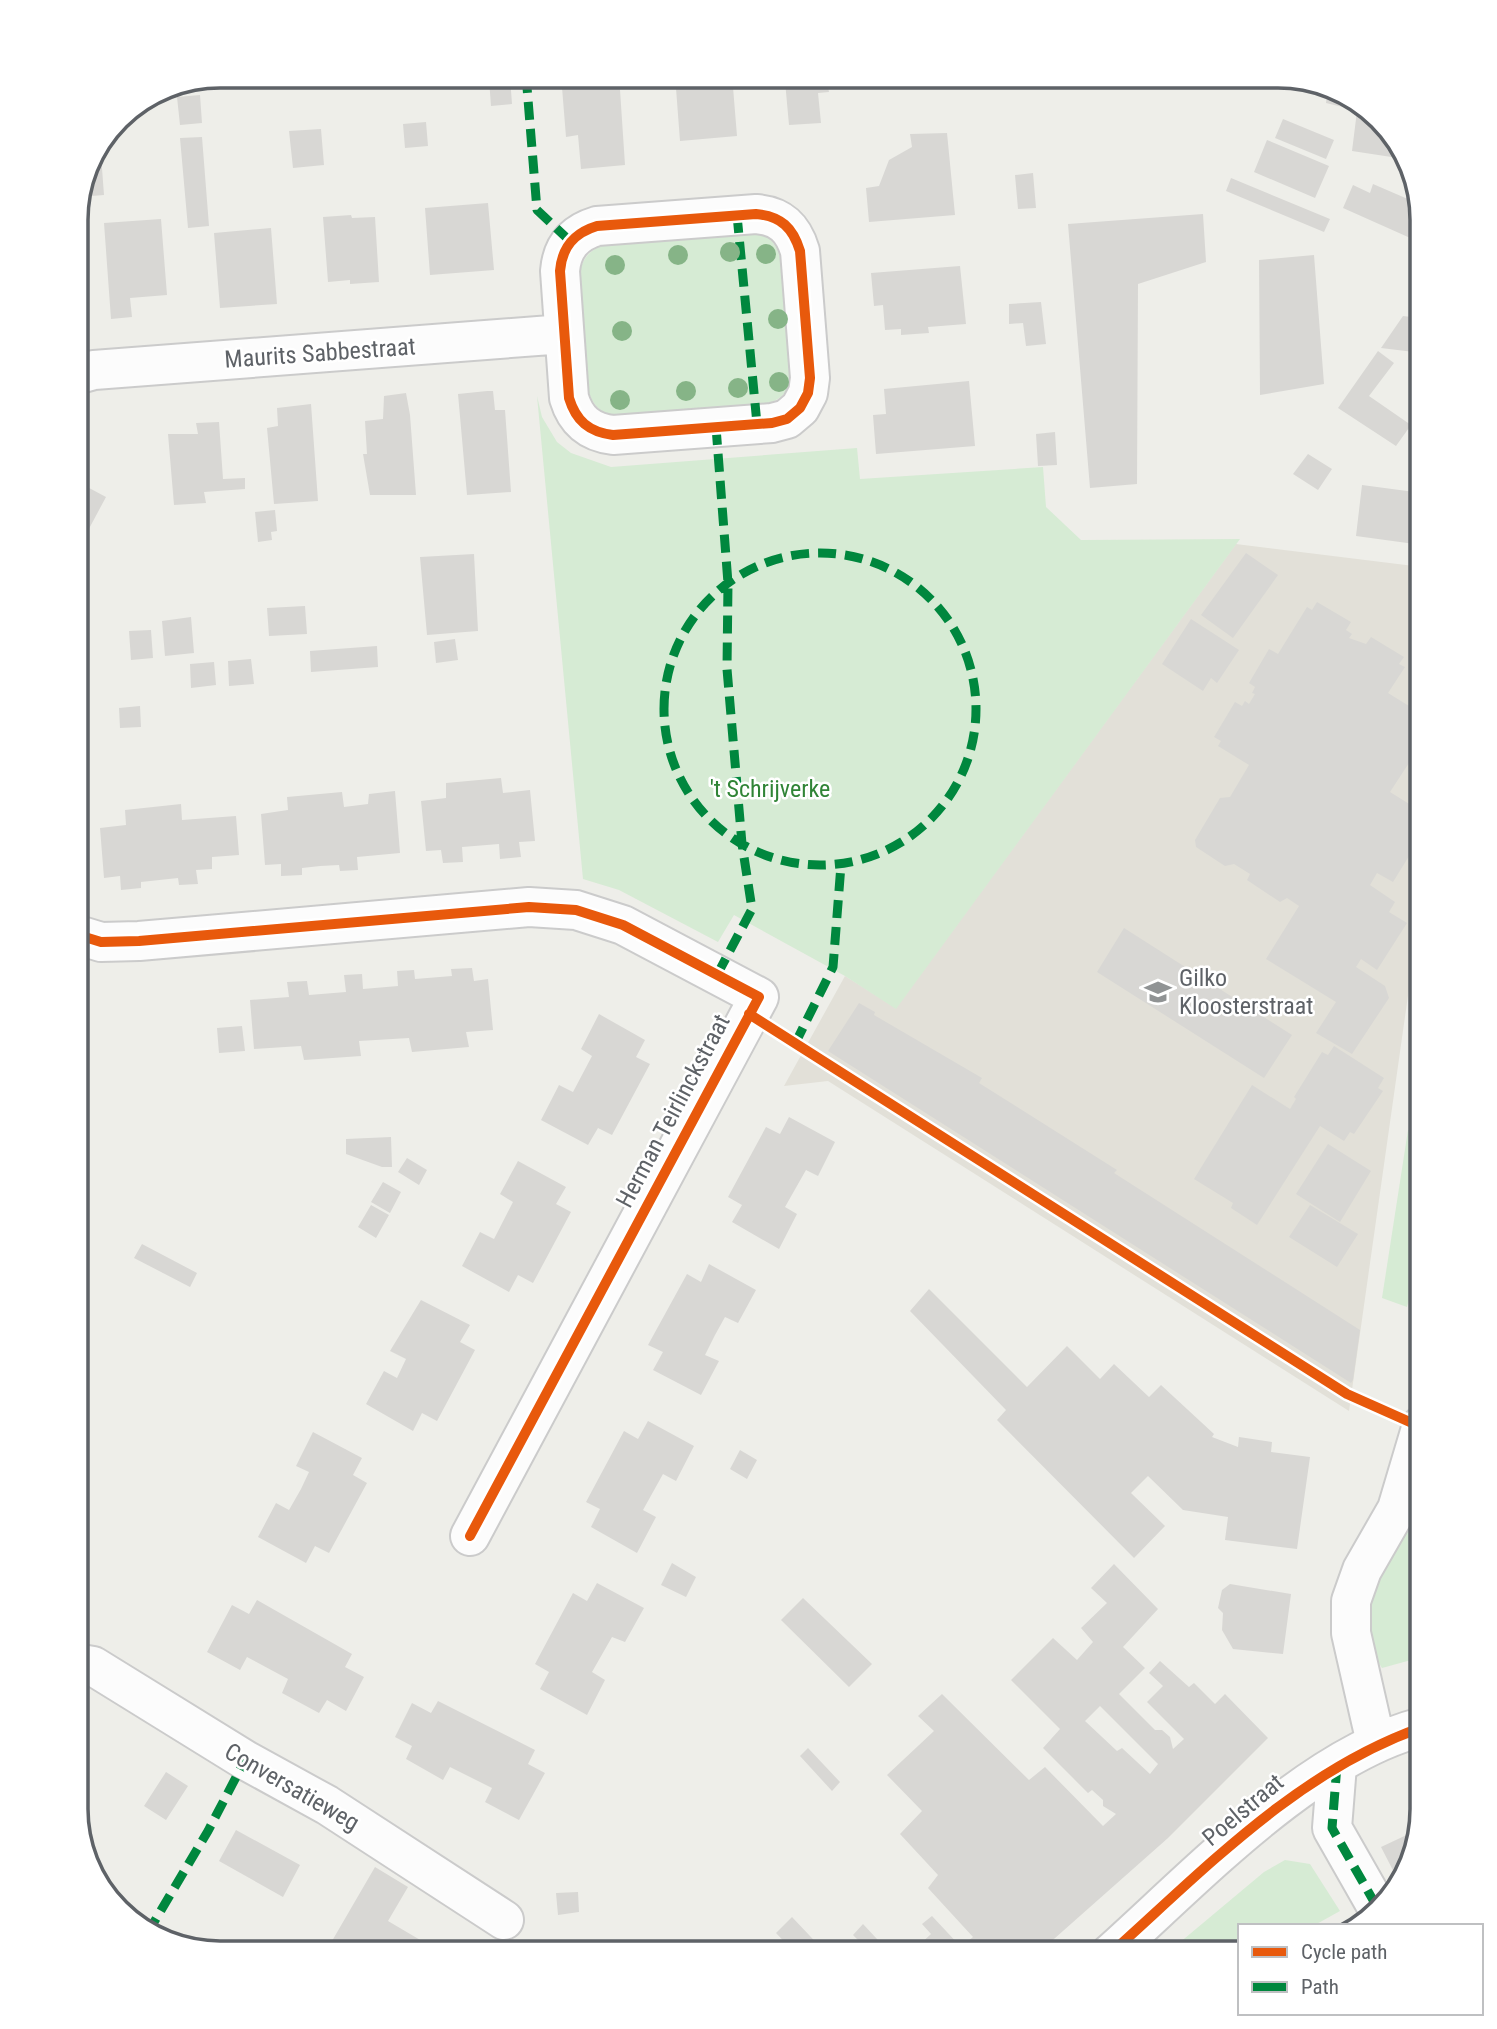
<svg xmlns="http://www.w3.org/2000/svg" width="1497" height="2029" font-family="'Roboto Condensed',sans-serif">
<rect width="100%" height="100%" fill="#eeeee9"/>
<!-- education -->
<path fill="#e2e0d8" d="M1236,544L1422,567V897L1349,1411L828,1081L784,1086L845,976L896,1008Z"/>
<!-- green -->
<path fill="#d6ebd4" d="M752,233L769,237L783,257L791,383C785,395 779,400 766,404L620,416C601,415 593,406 587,388L579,277C581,261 588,250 604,245Z
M537,396L542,417L557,442L571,453L611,467L857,448L860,479L1043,467L1046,507L1081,540L1240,539L896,1009L845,976L734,915L718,942L619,890L583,879Z
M1408,1130L1422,1132V1249L1407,1307L1382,1298Z
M1422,1489V1540L1411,1584L1422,1621V1657L1382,1668C1343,1613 1397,1539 1422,1489Z
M1285,1860L1310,1864L1340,1911L1313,1926H1240V1954H1166L1264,1872Z"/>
<!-- building -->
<path fill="#d8d7d4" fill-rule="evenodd" d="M561,75H619L625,165L581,169L578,135L566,137Z
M675,75H732L737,136L680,141Z
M789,75H855V85L846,89L828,87L829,92L818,93L821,123L789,125L785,81Z
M916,75H979V77L917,83Z
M510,77L512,104L491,106L489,79Z
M1328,88L1350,95L1353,98L1351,109L1326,103Z
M200,95L202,123L180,125L177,97Z
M1358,103L1402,147L1407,166L1398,165V158L1352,151Z
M1283,119L1334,140L1326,159L1275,138Z
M426,122L428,146L405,148L403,124Z
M321,129L324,165L293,168L289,131Z
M947,133L955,215L869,222L866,188L879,186L889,160L912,147L910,134Z
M202,137L209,226L188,228L180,138Z
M1267,140L1329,166L1315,198L1254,172Z
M101,155L104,195L79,197L90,156Z
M1033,173L1036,208L1018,209L1015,175Z
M1231,178L1330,219L1324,232L1226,191Z
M1373,184L1417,203L1422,220V274L1413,270L1417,241L1343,208L1353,185L1370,193Z
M488,203L494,270L430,275L425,208Z
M1203,214L1206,262L1138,284L1137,484L1090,488L1068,224Z
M351,215L352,218L375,217L379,282L350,284V280L328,282L323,217Z
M161,219L167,295L130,298L132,317L111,319L104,223Z
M271,228L277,304L220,308L214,233Z
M1314,255L1324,384L1260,395L1259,260Z
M960,266L966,324L928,327L929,333L901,335V329L885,330L883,305L874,306L871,273Z
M1041,302L1046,344L1026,346L1023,323L1009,324V304Z
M1412,314L1422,316V384L1411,383L1414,352L1381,348L1403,316L1411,317Z
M1378,351L1394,363L1369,396L1411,425L1396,446L1338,408Z
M969,381L975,446L876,454L873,415L886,414L884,389Z
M487,391H493L495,410H505L511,492L467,495L458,394Z
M406,393L410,415L416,495H370L363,454H367L365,421L383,419L384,396Z
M311,404L318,501L274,504L267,428L278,426L277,408Z
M219,422L223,479L245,478V489L204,492L206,503L174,505L168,434H198L196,423Z
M1055,432L1057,465L1038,466L1036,434Z
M1308,454L1332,469L1318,490L1293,474Z
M76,481L106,497L84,538L79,536L76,542Z
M1362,485L1422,493V545L1356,536Z
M275,510L277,531L271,532L272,540L258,542L255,512Z
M1246,553L1278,575L1233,638L1201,615Z
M474,554L478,631L427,635L420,557Z
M1317,602L1351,622L1346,630L1352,634L1349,638L1366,644L1371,637L1404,657L1399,664L1405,667L1388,693L1422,714V743L1390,792L1422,812V828L1411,845L1414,848L1393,882L1377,873L1370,885L1395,902L1389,912L1407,923L1377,970L1361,959L1356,967L1385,986L1389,998L1352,1054L1316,1033L1336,1002L1266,959L1299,906L1287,898L1280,902L1247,880L1250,874L1234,864L1225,866L1196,847L1195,840L1220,798L1230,797L1249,765L1218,746L1221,741L1214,737L1235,702L1242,706L1245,701L1249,704L1255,694L1252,693L1255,687L1249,683L1269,649L1278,654L1307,607L1312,610Z
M305,606L307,634L269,636L267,608Z
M191,617L194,653L165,656L162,621Z
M1191,619L1239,650L1217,683L1211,678L1203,691L1162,664Z
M151,630L153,658L131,660L129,631Z
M455,639L458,660L436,663L434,642Z
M377,646L378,667L311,672L310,651Z
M251,659L254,684L229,686L228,661Z
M214,662L216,685L191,688L190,664Z
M140,706L141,727L120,728L119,708Z
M501,778L503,793L530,790L535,841L519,842L521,857L500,859L499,844L462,847L463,862L443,863L441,850L426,851L421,801L446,798V783Z
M395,791L400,853L357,857L358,870L340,871L339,865L320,866L302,868V875L281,876V864L265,865L261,814L288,810L287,797L342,792L344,807L368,804L369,794Z
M181,804L182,820L236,816L239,855L212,857V869L196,870L198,884L179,885L178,878L141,882V888L121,890L120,876L104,878L100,828L126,825L125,810Z
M1124,928L1292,1035L1264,1078L1097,972Z
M472,968L474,981L488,979L493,1030L466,1032L469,1047L412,1052L409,1038L359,1041L361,1056L304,1060L301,1046L254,1049L250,1000L289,997L287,982L307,981L309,995L346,992L344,975L362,974L363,989L398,986L397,971L414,970L415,979L452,976L451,969Z
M859,1003L875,1012L874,1015L982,1078L979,1083L1117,1170L1114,1173L1360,1330L1353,1380L1351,1383L828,1051Z
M599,1014L645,1040L636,1057L650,1064L612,1135L598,1128L588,1145L541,1120L559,1085L573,1092L592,1056L581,1049Z
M242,1026L245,1051L219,1053L217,1028Z
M1334,1046L1384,1078L1378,1088L1383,1091L1354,1134L1350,1132L1344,1141L1320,1126L1257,1225L1231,1208L1233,1203L1194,1179L1252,1085L1290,1109L1296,1099L1294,1097L1322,1052L1328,1055Z
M789,1117L835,1142L818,1176L806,1170L785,1207L797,1214L779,1249L732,1222L742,1205L728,1197L766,1127L780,1134Z
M391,1137L392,1167H382L346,1154V1139Z
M1328,1144L1371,1171L1340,1222L1296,1194Z
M407,1158L427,1170L419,1185L398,1172Z
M518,1161L566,1187L556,1204L571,1212L533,1283L518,1275L509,1292L462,1266L480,1232L494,1239L513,1202L500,1194Z
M383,1182L401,1192L390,1213L371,1202Z
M371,1205L389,1215L376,1238L358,1227Z
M1310,1205L1358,1234L1337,1267L1289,1237Z
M142,1244L197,1273L190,1287L134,1258Z
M709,1264L756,1290L738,1323L725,1317L715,1335L705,1355L719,1361L701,1395L653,1370L663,1352L648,1345L687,1274L701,1282Z
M929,1289L1027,1387L1067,1346L1100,1379L1114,1364L1149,1397L1161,1385L1214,1434L1212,1437L1238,1447L1239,1437L1272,1442L1271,1452L1310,1457L1297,1549L1225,1540L1228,1517L1183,1510L1148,1476L1131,1493L1165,1526L1134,1558L997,1420L1006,1410L910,1311Z
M421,1300L470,1325L460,1342L475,1350L437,1421L422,1413L413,1431L366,1404L384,1371L397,1378L406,1359L390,1351Z
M648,1421L694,1446L676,1481L663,1474L643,1510L656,1517L637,1553L591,1527L600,1509L586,1502L624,1431L638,1439Z
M313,1432L362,1458L353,1475L367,1483L329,1553L315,1546L306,1563L258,1537L276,1503L289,1510L301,1489L309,1472L296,1466Z
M740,1450L757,1460L747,1479L730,1469Z
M672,1563L696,1577L686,1597L661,1585Z
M1114,1564L1158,1609L1123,1647L1145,1668L1119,1694L1155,1730H1162L1170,1737L1173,1749L1184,1739L1147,1702L1163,1686L1149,1673L1160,1661L1189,1687L1194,1683L1215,1704L1225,1694L1268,1738L1168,1838L1037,1954H919L915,1949L931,1934L922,1924L932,1916L961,1947L973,1937L928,1888L938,1875L900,1834L922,1811L887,1775L934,1731L918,1716L942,1694L1029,1780L1045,1767L1103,1826L1116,1814L1103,1806V1800L1092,1790L1088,1793L1043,1748L1060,1729L1011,1680L1053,1638L1077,1660L1093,1642L1081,1628L1107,1603L1091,1588ZM1100,1706L1158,1764L1150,1774L1122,1748L1117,1751L1085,1721Z
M597,1583L644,1608L625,1642L612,1637L592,1672L605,1680L587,1715L540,1689L549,1672L535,1664L573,1593L587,1601Z
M1230,1584L1291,1594L1283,1654L1233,1649L1222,1630L1223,1613L1218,1608L1222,1590Z
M803,1598L872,1664L849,1687L781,1620Z
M257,1600L352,1654L345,1667L364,1677L346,1711L327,1700L319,1713L282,1693L288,1679L247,1657L240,1670L207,1652L232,1605L249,1614Z
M438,1701L535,1750L528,1764L545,1773L519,1820L485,1802L492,1788L450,1767L443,1780L406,1759L412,1746L395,1737L412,1703L431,1713Z
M808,1748L840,1782L832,1791L800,1756Z
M166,1772L188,1786L166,1820L144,1806Z
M236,1830L300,1865L283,1897L219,1861Z
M1413,1832L1415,1836L1400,1884L1381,1847Z
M375,1867L408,1887L388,1921L444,1954L325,1953Z
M578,1892L579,1912L558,1915L556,1893Z
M792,1917L827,1954H796L776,1933Z
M863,1924L891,1954H851L862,1944L853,1935Z"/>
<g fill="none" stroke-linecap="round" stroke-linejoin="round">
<defs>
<path id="minor" d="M756,214C781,216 793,228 800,251L810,378L808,393L800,408L787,419L772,423L613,435C589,432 576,421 569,398L560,271C562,247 574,233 597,226Z
M76,375L94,370L564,334
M75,934L101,942L139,941L529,907L576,910L623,925L759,997L470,1536
M75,1663L93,1666L245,1760L327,1805L504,1920
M1376,1743L1351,1633V1601L1362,1570L1397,1509L1422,1425
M1337,1765L1332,1828L1377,1907
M1110,1954C1195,1878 1310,1755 1422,1727"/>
</defs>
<!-- minor casing -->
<use href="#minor" stroke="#cbcbcb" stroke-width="42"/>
<!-- minor -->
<use href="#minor" stroke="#fcfcfc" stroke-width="38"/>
<!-- quiet -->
<path stroke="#00873e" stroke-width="9" stroke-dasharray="18 9" stroke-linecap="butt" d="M526,75L537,210L570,241
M737,215L757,424
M716,427L728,583L727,669L742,844L752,909L717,975
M664 709a156 156 0 1 1 312 0a156 156 0 1 1-312 0Z
M795,1044L833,967L841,865
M1337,1765L1332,1828L1377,1907
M147,1934L208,1831L245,1760"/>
<defs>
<path id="cycleway" d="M756,214C781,216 793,228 800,251L810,378L808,393L800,408L787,419L772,423L613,435C589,432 576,421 569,398L560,271C562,247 574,233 597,226Z
M75,934L101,942L139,941L529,907L576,910L623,925L759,997L470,1536
M749,1014L1347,1394L1421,1427
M1110,1954C1206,1868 1297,1772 1420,1728"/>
</defs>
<!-- cycleway casing -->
<use href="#cycleway" stroke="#fff" stroke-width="15"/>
<!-- cycleway -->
<use href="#cycleway" stroke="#e8590c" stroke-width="10"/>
</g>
<!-- trees -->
<g fill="#86b487">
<circle cx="730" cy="252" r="10"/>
<circle cx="766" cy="254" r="10"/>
<circle cx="678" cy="255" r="10"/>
<circle cx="615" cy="265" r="10"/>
<circle cx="778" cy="319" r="10"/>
<circle cx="622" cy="331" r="10"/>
<circle cx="779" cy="382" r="10"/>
<circle cx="738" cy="388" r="10"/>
<circle cx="686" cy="391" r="10"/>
<circle cx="620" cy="400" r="10"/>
</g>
<!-- icons -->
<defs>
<symbol id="school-bare" viewBox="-9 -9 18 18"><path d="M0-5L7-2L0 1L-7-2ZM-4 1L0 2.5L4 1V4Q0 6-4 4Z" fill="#909394" stroke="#fff" stroke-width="2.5" paint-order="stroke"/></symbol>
</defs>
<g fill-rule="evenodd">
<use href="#school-bare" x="1139" y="973" width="38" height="38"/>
</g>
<g text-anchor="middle" stroke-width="5" stroke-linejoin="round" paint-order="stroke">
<!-- street labels -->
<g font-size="24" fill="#5e6267" stroke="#fff">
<text transform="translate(320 353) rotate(-4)" y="8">Maurits Sabbestraat</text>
<text transform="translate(673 1111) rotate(-62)" y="8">Herman Teirlinckstraat</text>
<text transform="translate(292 1787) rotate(30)" y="8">Conversatieweg</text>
<text transform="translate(1243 1810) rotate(-40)" y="8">Poelstraat</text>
</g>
<!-- park labels -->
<g font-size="24" fill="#308436" stroke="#fff">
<text x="770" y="797">'t Schrijverke</text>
</g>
<!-- poi labels -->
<g font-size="24" fill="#5e6267" stroke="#fff" text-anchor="start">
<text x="1179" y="986">Gilko<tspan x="1179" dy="28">Kloosterstraat</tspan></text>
</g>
</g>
<!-- crop -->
<path d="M0 0H1497V2029H0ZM220 88H1278A132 132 0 0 1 1410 220V1809A132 132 0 0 1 1278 1941H220A132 132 0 0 1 88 1809V220A132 132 0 0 1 220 88Z" fill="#fff" fill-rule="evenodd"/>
<path fill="none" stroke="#5e6267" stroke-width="3.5" d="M220 88H1278A132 132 0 0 1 1410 220V1809A132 132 0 0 1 1278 1941H220A132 132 0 0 1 88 1809V220A132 132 0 0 1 220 88Z"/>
<!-- legend -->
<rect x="1238" y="1924" width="245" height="91" fill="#ffffff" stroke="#bfc0c2" stroke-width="2"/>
<rect x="1252" y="1947" width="35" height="10" fill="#e8590c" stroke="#bfc0c2" stroke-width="2"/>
<text x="1301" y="1959" font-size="21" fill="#5e6267">Cycle path</text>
<rect x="1252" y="1982" width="35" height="10" fill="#00873e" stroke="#bfc0c2" stroke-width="2"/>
<text x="1301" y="1994" font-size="21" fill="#5e6267">Path</text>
</svg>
